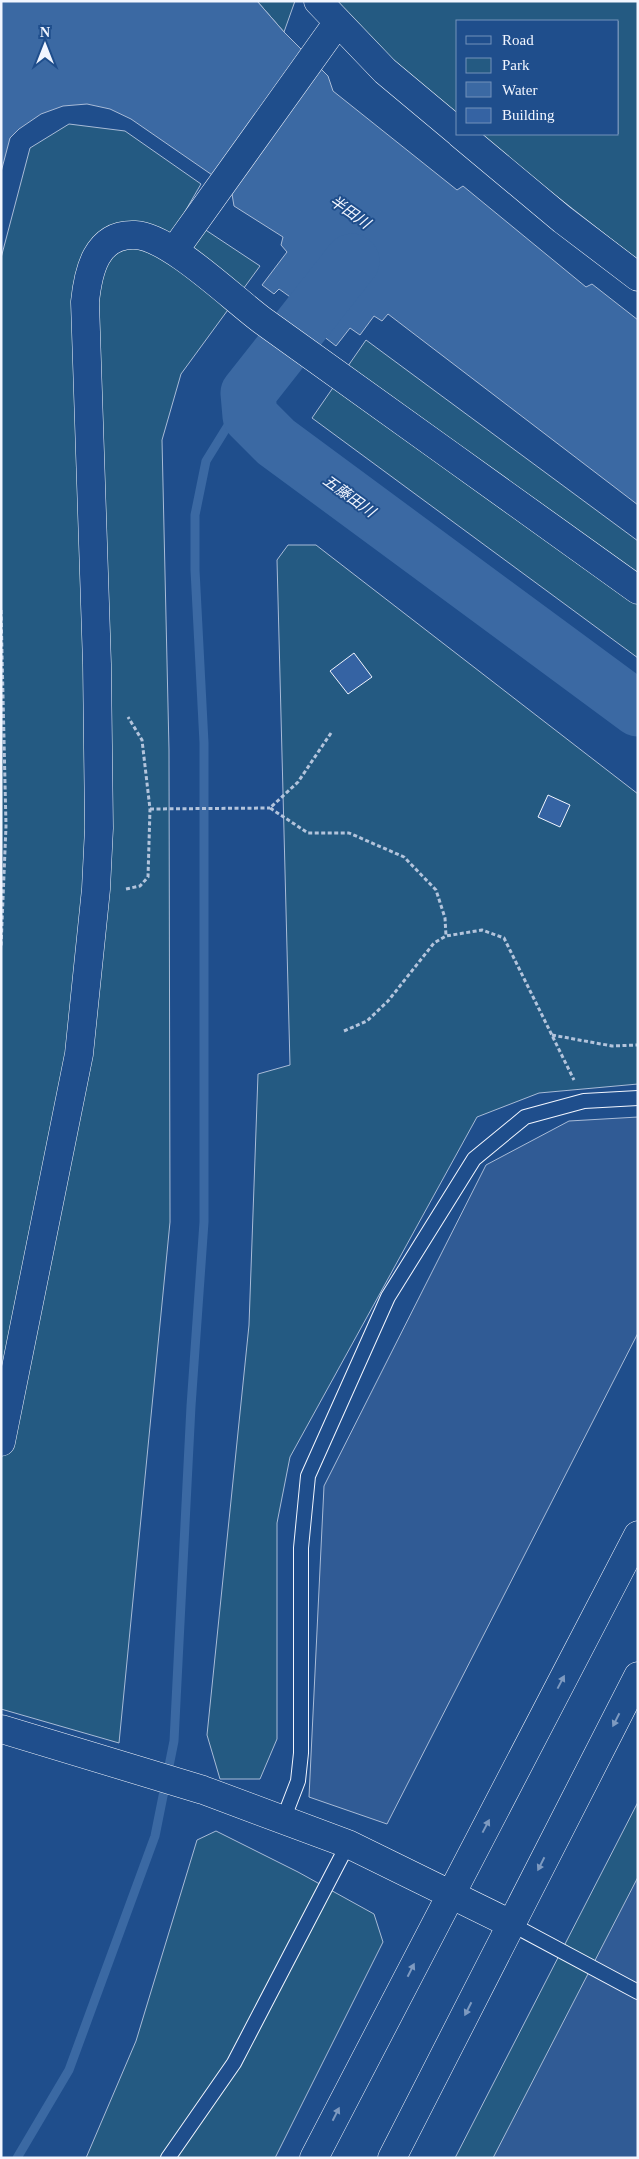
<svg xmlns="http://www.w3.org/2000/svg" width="639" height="2159" font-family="'Times New Roman','Noto Sans JP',serif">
<rect width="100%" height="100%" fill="#1f4e8c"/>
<!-- green -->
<path fill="#245a82" stroke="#a8bbd7" d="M257,1H295L284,32Z
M333,1H638V260L477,134H618V21H458V118L390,63Z
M69,124L125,131L201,184L183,215L260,266L181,374L162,440L169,750L170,1222L119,1743L1,1709V258L30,148Z
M366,340L638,541V658L312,418Z
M288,545H316L638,794V1084L539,1093L477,1117L290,1457L277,1523V1739L260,1779H220L207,1735L249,1325L258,1074L290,1065L277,560Z
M638,1802V2158H455Z
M216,1831L298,1872L374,1914L383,1942L275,2158H86L136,2041L197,1840Z"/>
<!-- parking -->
<path fill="#305b95" stroke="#a8bbd7" d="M638,1117V1333L387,1824L309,1797L324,1486L486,1165L569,1121Z
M638,1877V2158H493Z"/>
<!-- water -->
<path fill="#3b69a3" stroke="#a8bbd7" d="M1,1H257L284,32L328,76L333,91L457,190L463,186L586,287L592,284L638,320V505L388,314L382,321L374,316L360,335L350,328L336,346L287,308L293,299L279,289L274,294L262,285L287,252L281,245L283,237L234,206L231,188L131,119L110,109L87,104L63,106L41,114L19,129L10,138L1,172Z"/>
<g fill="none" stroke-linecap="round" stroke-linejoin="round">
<!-- stream -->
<path stroke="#3b69a3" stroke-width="9" d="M17,2158L69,2070L155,1836L174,1741L191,1406L204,1222V743L195,570V515L206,461L248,393"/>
<!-- river -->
<path stroke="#3b69a3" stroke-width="55" d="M352,261L248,393L250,416L276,442L638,709"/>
</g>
<!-- building -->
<path fill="#3563a3" stroke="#f2f6ff" d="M354,653L372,677L348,694L330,671Z
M548,795L570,805L560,827L538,817Z"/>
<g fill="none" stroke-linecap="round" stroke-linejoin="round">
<defs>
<path id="service" d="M283,1820L298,1781L301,1753V1548L308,1476L388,1297L474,1159L525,1117L584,1101L638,1098
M511,1924L638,1992
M168,2158L234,2063L348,1844"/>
<path id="minor" d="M318,1L385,71L458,132
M460,134L563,220L638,277
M174,251L338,22
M1,1442L79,1054L96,889L99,828L97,664L85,302C88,272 96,233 135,235C169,236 233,299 263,321C388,411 513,500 638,590"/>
<path id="tertiary" d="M1,1729L203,1790L348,1844L511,1924
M314,2158L638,1535
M392,2158L638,1676"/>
</defs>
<!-- service casing -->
<use href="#service" stroke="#f2f6ff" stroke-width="16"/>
<!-- minor casing -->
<use href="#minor" stroke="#f2f6ff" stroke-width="29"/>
<!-- tertiary casing -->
<use href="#tertiary" stroke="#f2f6ff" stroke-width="29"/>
<!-- path -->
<path stroke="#b3c4dc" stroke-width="3" stroke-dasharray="4 2.5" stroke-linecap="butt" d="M1,610L6,826L1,947
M331,733L298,782L270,808L308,833H349L404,857L436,890L445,918L446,936
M150,809L270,808
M126,889L140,886L148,877L150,809L142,740L128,717
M344,1031L367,1021L388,1001L434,943L446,936L482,930L504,938L574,1080
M552,1035L612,1046L638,1045"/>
<!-- service -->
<use href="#service" stroke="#1f4e8c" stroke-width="14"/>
<!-- minor -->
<use href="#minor" stroke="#1f4e8c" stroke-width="28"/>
<!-- tertiary -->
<use href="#tertiary" stroke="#1f4e8c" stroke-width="28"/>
</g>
<!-- one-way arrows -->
<defs><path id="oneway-solid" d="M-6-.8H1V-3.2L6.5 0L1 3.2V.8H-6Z" transform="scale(1.25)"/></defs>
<g fill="#7e9ac0">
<use href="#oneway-solid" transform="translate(561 1682) rotate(-62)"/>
<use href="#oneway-solid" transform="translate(616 1720) rotate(117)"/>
<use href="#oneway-solid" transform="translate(486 1826) rotate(-62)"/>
<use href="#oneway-solid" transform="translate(541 1864) rotate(117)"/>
<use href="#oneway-solid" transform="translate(411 1970) rotate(-63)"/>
<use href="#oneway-solid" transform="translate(468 2009) rotate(117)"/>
<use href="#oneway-solid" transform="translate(336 2114) rotate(-63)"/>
</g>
<g text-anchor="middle" stroke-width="4" stroke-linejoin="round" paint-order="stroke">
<!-- water labels -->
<g font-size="15" font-style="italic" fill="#f2f6ff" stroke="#1f4e8c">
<text transform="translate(350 212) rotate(35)" y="5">半田川</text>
<text transform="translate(349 496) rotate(36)" y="5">五藤田川</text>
</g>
</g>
<!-- border -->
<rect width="639" height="2159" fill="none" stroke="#f2f6ff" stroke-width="5"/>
<!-- legend -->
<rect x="456" y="20" width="162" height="115" fill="#1f4e8c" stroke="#7391ba"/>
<rect x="466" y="36" width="25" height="8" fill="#1f4e8c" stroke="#7391ba"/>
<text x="502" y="45" font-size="15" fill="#f2f6ff">Road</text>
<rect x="466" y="58" width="25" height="15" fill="#245a82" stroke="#7391ba"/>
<text x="502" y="70" font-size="15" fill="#f2f6ff">Park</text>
<rect x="466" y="82" width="25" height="15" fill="#3b69a3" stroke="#7391ba"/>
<text x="502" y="95" font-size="15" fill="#f2f6ff">Water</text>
<rect x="466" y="108" width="25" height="15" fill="#3563a3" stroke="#7391ba"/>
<text x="502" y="120" font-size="15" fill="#f2f6ff">Building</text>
<!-- north arrow -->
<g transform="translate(45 45)" stroke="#1f4e8c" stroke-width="4" paint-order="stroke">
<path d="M0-4L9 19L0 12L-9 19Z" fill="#f2f6ff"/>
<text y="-8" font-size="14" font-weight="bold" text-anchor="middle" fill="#f2f6ff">N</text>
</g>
</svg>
